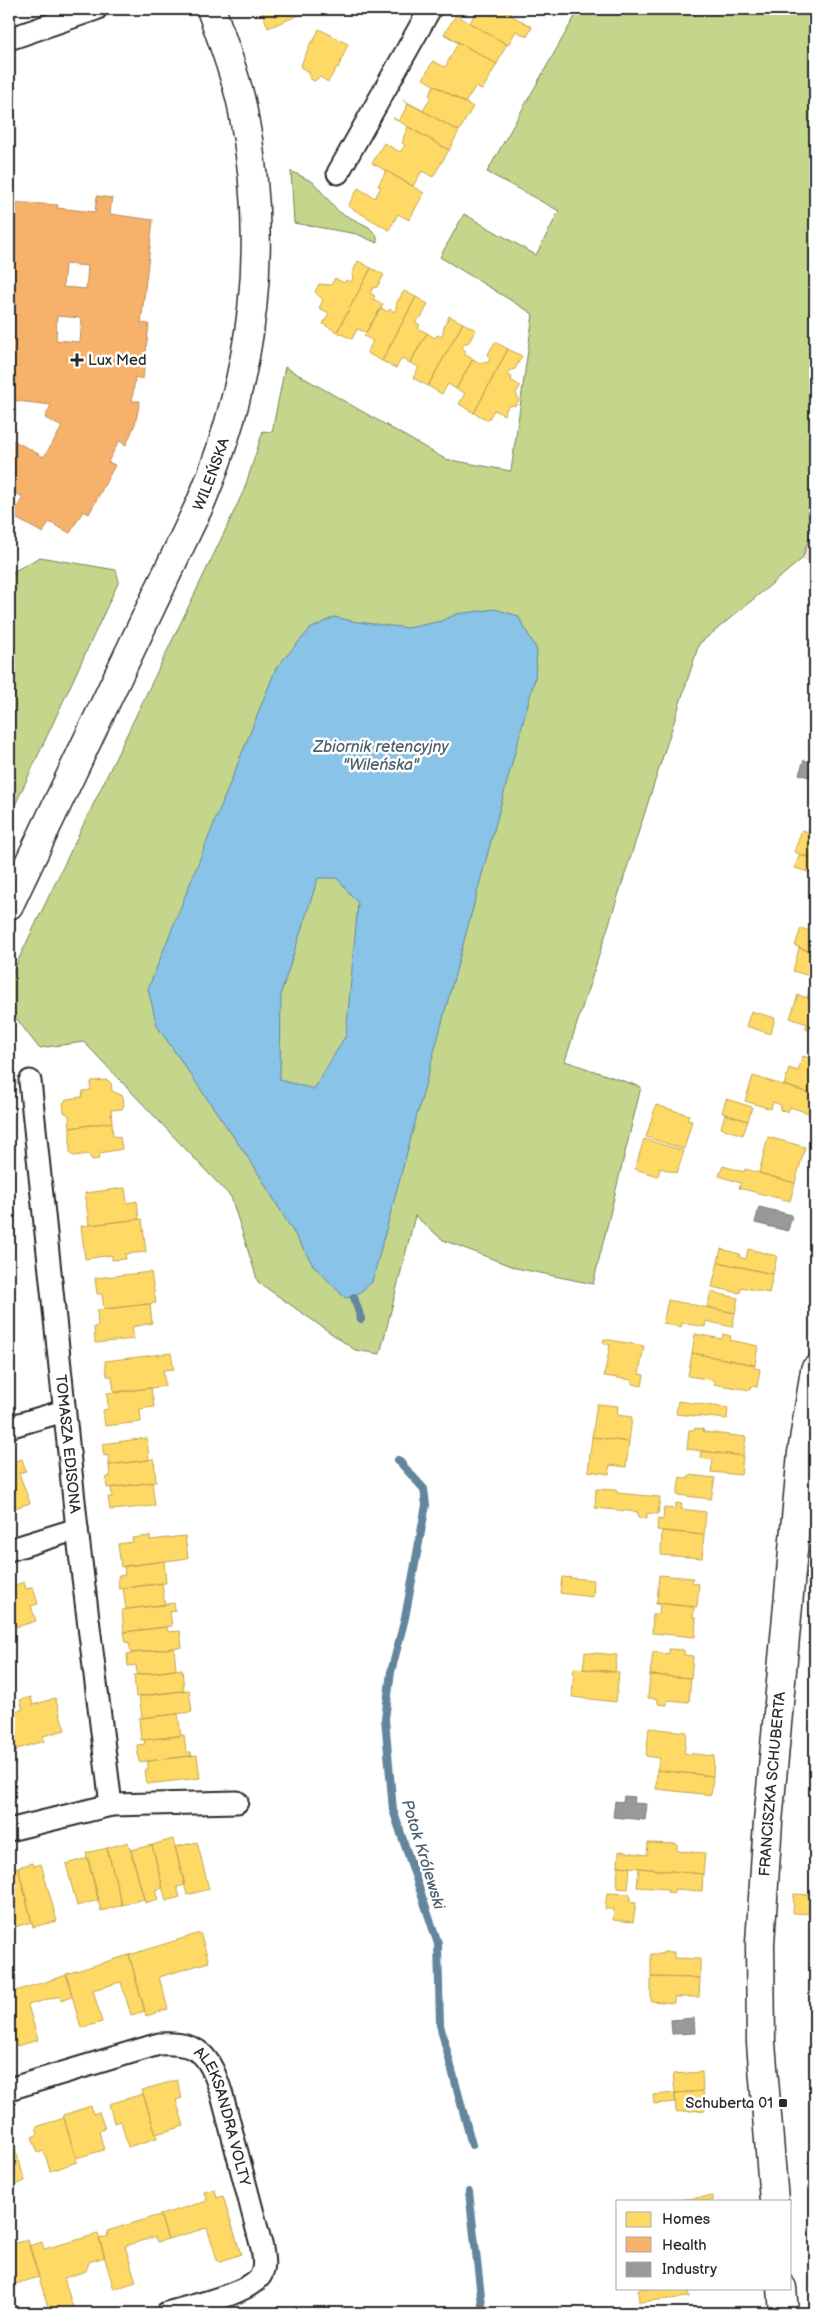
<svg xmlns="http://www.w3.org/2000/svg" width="824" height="2322" font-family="'Balsamiq Sans',sans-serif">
<rect width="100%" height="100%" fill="#fff"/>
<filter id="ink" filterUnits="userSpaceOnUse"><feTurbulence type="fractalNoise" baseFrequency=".02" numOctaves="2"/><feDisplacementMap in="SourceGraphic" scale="10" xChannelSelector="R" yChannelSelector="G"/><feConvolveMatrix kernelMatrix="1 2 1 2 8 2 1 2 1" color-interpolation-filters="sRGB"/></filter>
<g filter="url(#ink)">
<!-- built -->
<path fill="#f5e4e0" d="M815,521V564L802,559Z"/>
<!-- green -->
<path fill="#c4d68b" stroke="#78805b" d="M579,9H815V521L802,559L699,644L565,1061L641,1087L593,1284L516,1268L443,1240L415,1216L380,1354L355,1350L258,1282L231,1197L84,1042L39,1048L9,1009V979L224,533L244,490L263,431L272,432L285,367L445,459L511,471L533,314L440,257L464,214L536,255L559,211L487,172Z
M291,171L313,182L339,212L369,227L377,236V243L357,234L294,223Z
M40,557L116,570L119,581L9,818V574Z"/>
<!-- water -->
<path fill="#89c3e8" stroke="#63869c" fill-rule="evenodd" d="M495,609L518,616L537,650L535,678L372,1282L354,1297L345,1298L313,1265L255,1168L157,1026L148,989L276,668L310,629L334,617L357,622L408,628L441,621L457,614ZM318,878H337L358,903L346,1035L314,1089L280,1080L281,993Z"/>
<!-- homes -->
<path fill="#ffd966" stroke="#bfa554" d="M261,9H303L304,13L268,28Z
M477,9H500L532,27L527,37L516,31L508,45L470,23Z
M500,9H514L510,15Z
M456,15L508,45H506L497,64L444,34Z
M319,29L348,44L338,68L337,67L328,82L320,77L314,81L309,78V72L300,67L311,42H313Z
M444,34L497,64L482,90L475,87L465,103L423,79L433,61L445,67L458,43Z
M434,85L473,107L459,131L403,100L423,111L431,97L429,95Z
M403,100L459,131L449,150L393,118L399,121L408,104Z
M408,127L449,150L433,177L422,171L413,186L372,163L384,143L400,152L405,145L402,143L404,139L403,138Z
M386,171L424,193L409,220L398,214L389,230L348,206L358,188L375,198L381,187L378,186Z
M358,261L371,268L337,332L323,324L329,313L319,308L323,300L315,292L319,284L331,285L335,278L344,283L346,280L351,282L353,278L352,274Z
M371,268L384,275L377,287L373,288L370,293L375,296L373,299L383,304L366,332L357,329L352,339L337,332Z
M404,291L416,297L382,361L367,353L373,341L364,336L381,308L388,312L390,309L395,312L397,302Z
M416,297L428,304L422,316L415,322L420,325L418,328L427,333L410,363L402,358L396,368L382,361Z
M449,316L463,323L428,386L413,378L419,367L410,363L427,333L435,338L437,335L442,337L444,327Z
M463,323L476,330L469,342L464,344L462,348L466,351L464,354L473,359L456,389L448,384L442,394L428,386Z
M495,342L508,349L474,413L459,404L465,393L456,389L473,359L482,364L483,361L488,363L490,359L488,354Z
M508,349L522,356L515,369L511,370L508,375L512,377L511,380L520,386L516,393L519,400L516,405L508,406L504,415L494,410L488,420L474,413Z
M815,624V647L809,645Z
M802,830L815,834V859L794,852Z
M799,855L815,859V874L795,868Z
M815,910V953L795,946L801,928L809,931Z
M799,948L815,953L809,976L793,971Z
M810,989L815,991V1000L807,998Z
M798,995L815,1000V1032L805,1029L807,1024L790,1018Z
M751,1011L775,1018L771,1034L746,1026Z
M803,1056L815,1060V1095L784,1085L789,1068L798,1071Z
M753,1076L815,1095V1115L790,1107L788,1112L780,1110L781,1105L773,1102L771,1109L745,1101Z
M107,1080L111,1083L112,1091L123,1096L124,1105L122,1109L111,1110L112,1122L70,1128L69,1115L64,1112L63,1103L67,1099L82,1097L83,1091L91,1090L90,1085L92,1081Z
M726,1099L752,1107L748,1121L722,1113Z
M656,1105L689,1115L687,1120L692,1121L684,1149L646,1137Z
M725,1114L748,1121L743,1135L721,1128Z
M112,1122L113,1136L120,1137L122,1149L100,1153L99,1159L92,1160L89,1154L74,1156L70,1154V1128Z
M768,1137L805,1147L795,1183L759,1173Z
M644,1139L684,1151L677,1173L660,1168L658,1176L635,1169Z
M723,1166L744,1172L745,1169L795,1183L790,1201L739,1188L741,1183L719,1176Z
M125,1188L127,1203L137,1201L139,1219L89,1225L85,1193Z
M142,1219L146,1252L125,1254L126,1259L112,1260V1255L85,1259L81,1226Z
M721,1249L740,1254L739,1257L746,1259L748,1249L777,1256L773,1274L718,1262Z
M718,1262L773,1274L769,1293L741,1287L740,1293L712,1287Z
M151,1272L156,1303L104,1309L102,1294H97L95,1278Z
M711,1292L738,1298L735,1313L707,1307Z
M668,1300L735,1313L732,1327L706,1321L705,1327L682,1323L681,1327L663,1323Z
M150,1304L152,1323L132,1327L134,1339L95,1343L94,1327L98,1326L97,1310Z
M695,1334L722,1339L723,1334L731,1336L730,1340L758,1346L755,1365L692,1353Z
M604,1339L644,1346L639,1374L644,1375L642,1386L632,1384V1380L604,1376L610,1345L603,1343Z
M171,1353L174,1369L163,1370L165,1386L114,1393L112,1376H107L105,1361Z
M692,1353L755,1365L754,1368L760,1369L757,1387L751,1386L750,1390L713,1384L714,1380L688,1376Z
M151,1388L154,1407L140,1409L141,1422L105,1426L103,1410L108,1409L107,1393Z
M678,1401L728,1408L727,1419L676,1414Z
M597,1404L618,1406L617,1415L632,1417L629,1442L592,1437Z
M695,1428L703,1429L704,1432L746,1437L743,1456L687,1449L689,1430H693Z
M592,1437L629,1442L626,1467L610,1465L609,1474L588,1471Z
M147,1438L149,1460L109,1465L108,1455L104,1456L102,1444Z
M701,1451L743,1456L741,1475L711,1472L713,1460L700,1458Z
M22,1459L26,1471L19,1473L30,1503L9,1510V1463Z
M154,1459L156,1482L107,1488L106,1477H110L109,1465Z
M689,1475L715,1478L711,1499L677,1495L680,1477L689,1479Z
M152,1482L155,1506L110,1510L108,1497H112L111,1488Z
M596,1489L617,1490V1493L660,1497L658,1514L647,1513V1519L638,1518V1512L595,1508Z
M676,1503L682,1504L681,1509L706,1512L704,1535L657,1530L658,1519L663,1520L664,1508L675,1509Z
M662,1531L704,1535L702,1558L661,1555Z
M150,1536V1540L185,1536L188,1558L121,1567L118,1544L133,1542L132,1538Z
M164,1561L166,1583L119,1589L118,1576L125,1575L124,1566Z
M659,1575L693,1578L692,1583L699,1584L697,1607L657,1603Z
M562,1577L594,1580L593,1597L560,1593Z
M24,1582L26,1589L33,1587L38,1604L31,1606L36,1621L16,1627L15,1621L9,1623V1587Z
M162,1583L165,1605L126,1609L123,1588Z
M174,1603L175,1611L170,1612L172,1626L124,1632L122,1610Z
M655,1603L694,1607L693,1618H696L695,1637L652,1633L653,1614L659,1615L660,1605Z
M167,1627L168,1632L180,1631L182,1647L131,1653L129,1642L126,1643L124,1632Z
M174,1648L176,1670L137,1675L136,1665L128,1666L127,1654Z
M669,1649L684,1650V1655L693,1656L691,1678L650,1675L653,1652L669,1654Z
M585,1652L617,1655L615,1672L583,1669Z
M574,1668L619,1672L616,1702L572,1697Z
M182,1669L184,1691L136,1697L134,1675Z
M650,1675L691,1678L689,1702L667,1700V1705L658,1704V1699L648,1698Z
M189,1690L192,1712L142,1718L139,1696Z
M31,1697L33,1705L55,1698L65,1730L43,1736L44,1741L17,1749L16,1753L9,1727V1713L23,1709L20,1700Z
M178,1714L181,1736L141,1740L139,1718Z
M9,1727L16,1753L9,1755Z
M649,1728L687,1732L684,1753L714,1756L713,1776L657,1770L660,1758L646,1756Z
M184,1735L186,1752H191L192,1756L139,1762L137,1745L145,1744L144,1740Z
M197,1755L200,1778L147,1784L145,1770L148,1769V1761Z
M657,1770L713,1776L711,1795L656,1789Z
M173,1839L185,1885L177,1887L180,1897L166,1901L152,1845Z
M128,1842L144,1899L122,1905L107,1848Z
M197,1842L209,1889L187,1895L175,1847Z
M648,1843L677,1844V1851L705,1853L703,1874L618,1866L619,1851L647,1855Z
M152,1845L163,1888L155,1890L158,1899L145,1903L131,1850Z
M107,1848L122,1905L101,1911L86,1853Z
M88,1858L99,1900L77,1906L66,1864Z
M33,1863L34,1866L41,1864L57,1921L33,1927L18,1867Z
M618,1866L630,1867L628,1889L617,1888Z
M18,1867L32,1922L11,1928L9,1919V1870Z
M639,1868L703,1874L702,1891L674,1889V1893L667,1892V1889L637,1887Z
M607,1893L630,1894V1902L636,1903L633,1922L613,1920L614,1909H605Z
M794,1894L815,1895V1914L793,1913Z
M200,1933L209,1962L159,1977L168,2009L146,2016L129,1955Z
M663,1952H674V1958L700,1959V1978L651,1977V1954H663Z
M129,1955L145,2011L131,2015L121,1982L93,1990L102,2022L81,2028L66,1974Z
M67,1975L72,1996L61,2000L60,1996L28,2005L38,2040L17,2046L9,2019V1993Z
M651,1977L700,1978L699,1997H674V2003L651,2001Z
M702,2072L703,2091L675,2093L673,2074Z
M177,2080L182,2098L176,2100L184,2126L156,2134L142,2090Z
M703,2091L705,2110L676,2112L675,2093Z
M675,2093V2102L654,2104L653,2095Z
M143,2094L157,2138L128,2147L121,2121L114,2123L109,2104Z
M91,2106L93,2114L99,2112L105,2129L99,2131L104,2150L76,2158L63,2115Z
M64,2118L77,2162L50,2171L44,2151L38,2153L32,2137L38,2134L36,2127Z
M9,2131H10L25,2181L9,2187Z
M215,2189L217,2198L223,2196L241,2254L218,2262L207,2228L168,2239L160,2215L207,2201L204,2192Z
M713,2196V2201H667Z
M160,2215L168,2239L157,2242L155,2237L125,2246L136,2282L114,2289L99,2239L108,2236L107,2231Z
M98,2234L105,2257L89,2262L86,2271L64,2278L74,2311L50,2313L29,2246L42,2242L44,2249Z
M28,2240L39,2277L9,2286V2245Z
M688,2288L689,2297L639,2302L638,2289Z"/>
<!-- health -->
<path fill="#f6b26b" stroke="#b98a58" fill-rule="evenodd" d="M97,196L112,198L110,214L153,220L141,323L149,324L143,379L135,377L132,401H140L135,424L126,445L119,441L108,462L115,465L89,514L83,511L70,533L49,522L43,533L12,516L23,497L9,490V438L44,457L62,427L45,418L51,405L9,400V202L58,205L57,208L95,212ZM65,264L88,266L86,289L63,287ZM57,316L82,318L80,342L56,340Z"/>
<!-- industry -->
<path fill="#999" stroke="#787878" d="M804,760L815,764V779L799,774Z
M759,1207L792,1215L788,1231L755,1223Z
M624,1796L635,1797L634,1803L647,1804L645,1820L613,1817L615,1801L623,1802Z
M694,2018L695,2033L672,2034L671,2020Z"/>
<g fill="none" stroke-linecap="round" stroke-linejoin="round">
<!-- stream -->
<path stroke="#63869c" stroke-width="8" d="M354,1297L361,1319
M398,1460L424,1489L426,1505L405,1618L391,1672L385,1719L393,1810L438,1944L440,2025L472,2145
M469,2192L483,2313"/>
<defs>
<g id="minor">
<path d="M9,39L96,9"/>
<path d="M338,173L430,9"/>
<path id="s1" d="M30,1081L77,1529L111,1805"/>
<path d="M9,1427L64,1411"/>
<path d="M9,1550L77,1529"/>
<path d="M9,1830L111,1805L237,1802"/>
<path id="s2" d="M9,2089L159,2044C201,2041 210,2057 222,2095L262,2248C263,2257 266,2266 261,2275C250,2294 189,2306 167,2313"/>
</g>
<g id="tertiary">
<path id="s3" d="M9,905L201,502C255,372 270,244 242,106C235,73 222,40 211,9"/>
</g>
<g id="secondary">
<path id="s4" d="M774,2201L761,2043L760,1943L768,1822L802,1453L815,1370"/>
<path d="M782,2288L784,2313"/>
</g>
</defs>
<!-- minor casing -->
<use href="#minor" stroke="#2b2b2b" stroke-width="25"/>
<!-- tertiary casing -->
<use href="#tertiary" stroke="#2b2b2b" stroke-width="31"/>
<!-- secondary casing -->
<use href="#secondary" stroke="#2b2b2b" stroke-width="31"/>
<!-- minor -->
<use href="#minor" stroke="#fff" stroke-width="21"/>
<!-- tertiary -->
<use href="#tertiary" stroke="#fff" stroke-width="28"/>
<!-- secondary -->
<use href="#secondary" stroke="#fff" stroke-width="28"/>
</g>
</g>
<!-- markers -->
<g fill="#2b2b2b" stroke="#fff" stroke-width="2">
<path d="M74.5 352.5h5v5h5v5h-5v5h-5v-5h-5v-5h5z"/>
<rect x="778" y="2098" width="10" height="10" rx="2.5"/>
</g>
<g text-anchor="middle" stroke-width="5" stroke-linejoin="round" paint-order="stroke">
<!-- poi labels -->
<g font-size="15" fill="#2b2b2b" stroke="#fff" text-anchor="start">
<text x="88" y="365">Lux Med</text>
<text x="773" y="2108" text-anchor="end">Schuberta 01</text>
</g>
<!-- street labels -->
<g font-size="15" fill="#2b2b2b" stroke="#fff">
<text dy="5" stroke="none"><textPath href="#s3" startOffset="476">WILEŃSKA</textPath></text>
<text dy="5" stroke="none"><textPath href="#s1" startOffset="365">TOMASZA EDISONA</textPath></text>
<text dy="5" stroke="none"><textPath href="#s4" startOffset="418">FRANCISZKA SCHUBERTA</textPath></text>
<text dy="5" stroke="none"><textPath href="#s2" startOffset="268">ALEKSANDRA VOLTY</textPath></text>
</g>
<!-- water labels -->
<g font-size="16" font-style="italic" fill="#4c606d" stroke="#fff">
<text x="381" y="752">Zbiornik retencyjny<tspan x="381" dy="18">"Wileńska"</tspan></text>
<text transform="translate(424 1854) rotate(73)" y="6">Potok Królewski</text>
</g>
</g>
<!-- margin -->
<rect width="824" height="2322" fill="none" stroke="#fff" stroke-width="30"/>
<rect x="15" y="15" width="794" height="2292" fill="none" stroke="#2b2b2b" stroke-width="2" filter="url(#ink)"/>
<!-- legend -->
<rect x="616" y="2200" width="175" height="90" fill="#ffffff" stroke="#aaaaaa"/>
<rect x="626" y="2212" width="25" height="15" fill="#ffd966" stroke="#aaaaaa"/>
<text x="662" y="2224" font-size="15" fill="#2b2b2b">Homes</text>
<rect x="626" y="2237" width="25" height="15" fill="#f6b26b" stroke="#aaaaaa"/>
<text x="662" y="2250" font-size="15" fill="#2b2b2b">Health</text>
<rect x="626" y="2262" width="25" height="15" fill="#999999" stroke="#aaaaaa"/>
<text x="662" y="2274" font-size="15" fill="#2b2b2b">Industry</text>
</svg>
